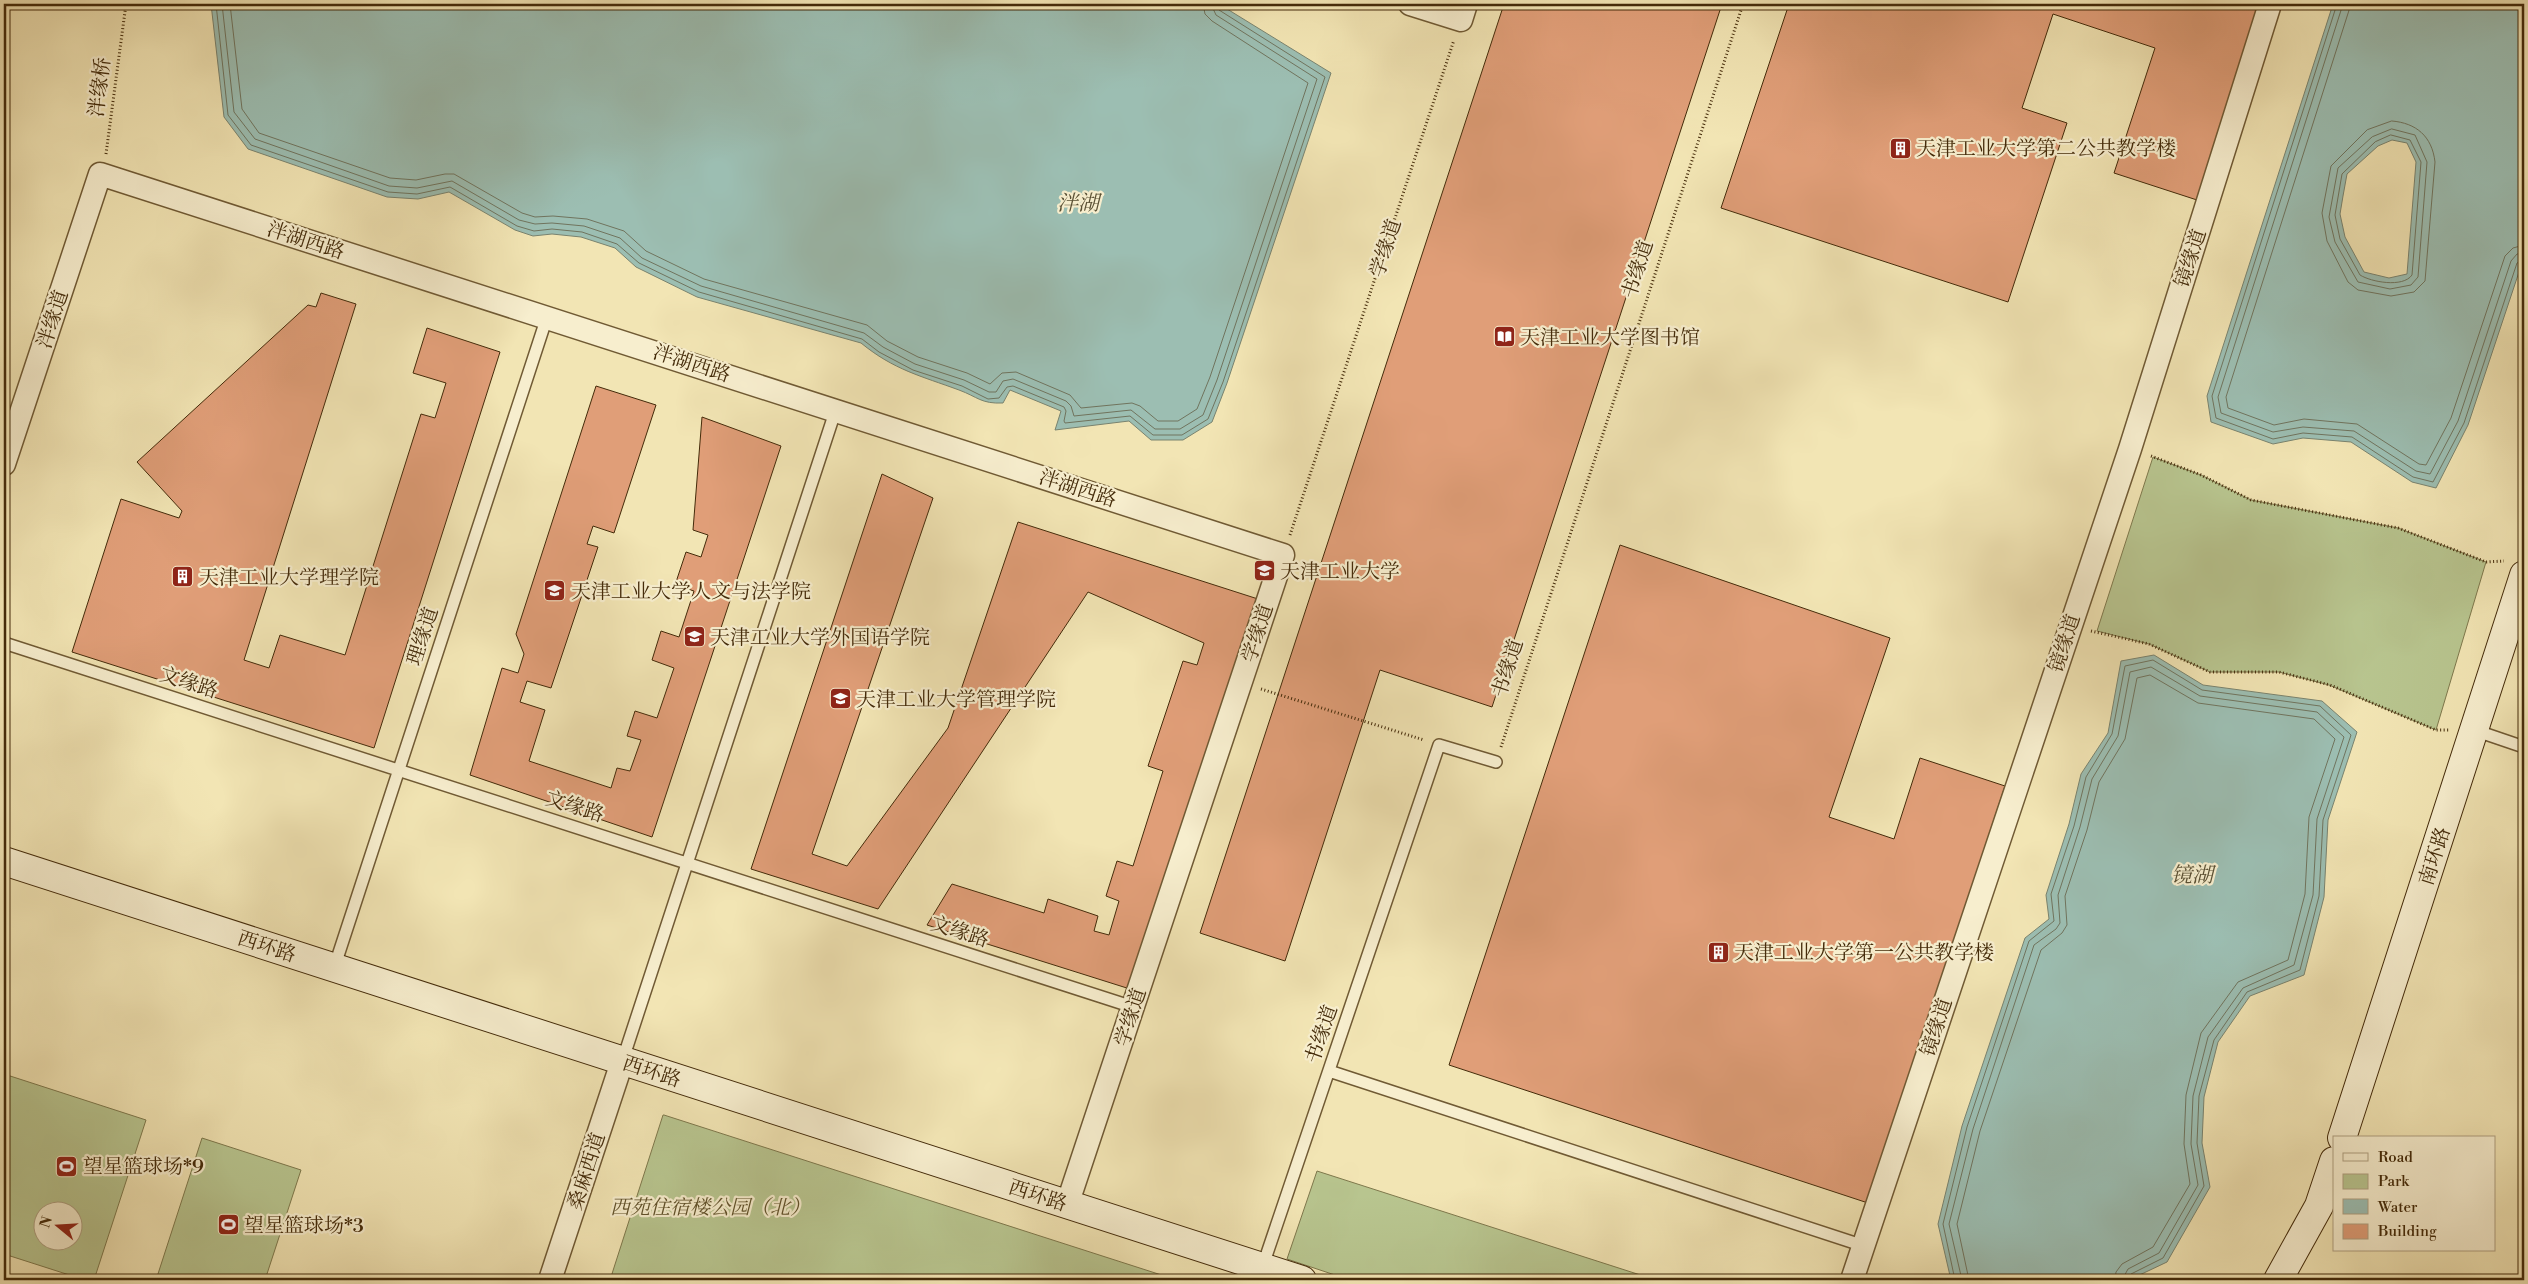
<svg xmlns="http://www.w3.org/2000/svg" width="2528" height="1284" font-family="'Libre Bodoni','Noto Serif SC',serif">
<rect width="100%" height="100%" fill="#f2e5b4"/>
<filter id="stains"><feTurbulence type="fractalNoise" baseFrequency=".004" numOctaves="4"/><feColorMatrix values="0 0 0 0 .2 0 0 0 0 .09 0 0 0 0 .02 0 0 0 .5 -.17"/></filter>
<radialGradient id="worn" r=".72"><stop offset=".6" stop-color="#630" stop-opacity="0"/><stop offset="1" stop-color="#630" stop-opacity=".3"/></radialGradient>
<!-- green -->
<path fill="#b8c58f" stroke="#7e784c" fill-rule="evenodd" d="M2153,457L2201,475L2251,500L2398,528L2486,562L2436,730L2329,685L2279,672H2210L2149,644L2097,631Z
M4,1074L146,1120L94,1280H85L4,1254ZM42,1212H72V1242H42Z
M663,1115H664L1177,1280H610Z
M202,1138L301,1170L265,1280H156Z
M1317,1171L1656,1280H1350L1287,1259Z"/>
<!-- water -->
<path fill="#9cbeb2" stroke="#79836f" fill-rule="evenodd" d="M211,4H1219L1331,73L1227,383L1212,422L1183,440H1151L1129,421L1055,430L1061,411L1010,390L1003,403C981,404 978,397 959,390C921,376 894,370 861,343L697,297L636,267L615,248L581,237L552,234L533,236L515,230L449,192L418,199L387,197L248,149L224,117Z
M2333,4H2524V257L2468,425L2436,488L2412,482L2351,442L2303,438L2273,444L2211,422L2207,396ZM2392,140L2407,143L2416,162L2407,274L2389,278L2364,272L2345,237L2340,214L2343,196L2347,174L2378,146Z
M2154,655L2203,685L2322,701L2357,732L2328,820L2324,897L2304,975L2250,996L2218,1042L2204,1097L2202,1143L2210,1187L2167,1262L2129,1280H1951L1938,1224L1962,1126L2025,938L2049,919L2046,895L2069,824L2081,774L2108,733L2121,661Z"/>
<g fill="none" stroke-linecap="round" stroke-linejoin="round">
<!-- shore -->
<path stroke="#70745e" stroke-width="1" d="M216,4L228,115L251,145L388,192L417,194L450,187L517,226L534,231L552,229L582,232L617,244L639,263L699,292L862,339L879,352L913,370L962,386L988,399L999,398L1007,387L1013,386L1064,407L1066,411L1064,421L1065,423L1130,416L1153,435H1182L1208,419L1223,382L1325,77L1219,10L1217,4
M222,4L234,112L255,139L389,186L417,188L452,181L519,220L535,224L552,223L584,226L620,238L642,258L701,286L864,333L883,347L915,364L964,380L989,392H996L1003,381L1013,379L1066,401L1071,406L1074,416L1131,410L1155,429H1180L1203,415L1217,380L1317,79L1216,15L1211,4
M230,4L242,109L259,133L390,178L416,180L445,174H454L522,213L535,217L553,216L587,219L624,231L646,251L704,279L867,325L887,341L918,357L967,373L990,384L1002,373L1016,372L1070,395L1081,408L1132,403L1140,406L1158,421H1178L1197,409L1210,377L1308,83L1212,21L1205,14L1203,4
M2337,4L2212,396L2216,418L2273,439L2303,433L2352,437L2413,477L2433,482L2464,423L2517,263L2524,259
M2343,4L2218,397L2221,413L2273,432L2303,427L2354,431L2416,471L2430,474L2458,421L2511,261L2517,254L2524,253
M2351,4L2226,397L2228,408L2274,425L2304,419L2357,424L2419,464L2426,465L2451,418L2505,256L2513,248L2524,245
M2392,121C2416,123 2432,136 2435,162L2425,281L2414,292L2391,296L2358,290L2348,282L2327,241L2322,213L2331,166L2367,130Z
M2392,129L2415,135L2427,162L2418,277L2411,285L2390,289L2358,282L2335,242L2329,217L2338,168L2372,137Z
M2391,135L2410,140L2421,162L2412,275C2403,288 2371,282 2360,275L2340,239L2335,215L2342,174L2375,142Z
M1955,1280L1943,1224L1967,1127L2029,941L2054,921L2051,894L2074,826L2086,777L2112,734L2125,666L2153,660L2202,690L2320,706L2351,735L2323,820L2319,896L2300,970L2247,992L2214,1040L2199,1096L2197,1143L2204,1186L2163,1258L2131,1274L2129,1280
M1962,1280L1949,1224L1973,1129L2034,945L2056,929L2060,923L2058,895L2080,827L2092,779L2118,736L2130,672L2151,667L2200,696L2317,712L2344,737L2317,819L2313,895L2294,965L2243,988L2208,1037L2193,1096L2191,1144L2198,1185L2159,1253L2128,1269L2122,1280
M1969,1280L1957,1224L1980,1131L2041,950L2062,933L2067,925L2065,896L2087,830L2099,782L2125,739L2137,678L2150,675L2198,703L2314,719L2335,739L2309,817L2305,894L2288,960L2238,982L2201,1033L2186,1095L2184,1144L2190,1184L2153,1247L2122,1264L2116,1272L2115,1280"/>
</g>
<!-- building -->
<path fill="#e09e78" stroke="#442b0a" d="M1504,4H1722L1492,707L1380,670L1285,961L1200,933Z
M1789,4H2261L2197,200L2114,173L2155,48L2053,14L2022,108L2067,123L2008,302L1721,208Z
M321,293L356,304L244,660L269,668L280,635L345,655L421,414L435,418L446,383L413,373L427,328L500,352L374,748L72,652L121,499L179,518L182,511L137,462L308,305L316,307Z
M596,386L656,405L614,533L593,526L587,544L598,547L551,688L527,681L520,702L545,710L529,761L611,788L617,768L630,771L641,740L627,736L635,711L657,718L674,668L652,660L661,631L679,637L694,591L675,585L686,552L701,557L708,535L693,530L702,417L781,446L652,837L470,775L502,668L518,673L524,654L516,634Z
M882,474L933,498L812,854L847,866L948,728L1018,522L1258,599L1130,989L927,925L952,884L1044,913L1048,899L1098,916L1094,931L1109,935L1119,901L1106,896L1117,861L1133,866L1163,771L1148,766L1183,661L1197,665L1204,643L1088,592L878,909L751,869Z
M1620,545L1890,638L1829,817L1894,839L1920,758L2005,786L1868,1203L1449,1065Z"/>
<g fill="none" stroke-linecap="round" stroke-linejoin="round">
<defs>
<path id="lane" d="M4,643L1133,1007
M2474,730L2524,747
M334,968L547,317
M622,1062L836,409
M1329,1071L1864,1246
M1258,1280L1439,745L1496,762"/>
<path id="street" d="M1410,4L1461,20L1466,4
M4,464L100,174L1283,555L1067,1205
M550,1280L622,1062
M1852,1280L2130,449L2270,4"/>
<path id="secondary" d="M4,861L1302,1280
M2342,1138L2524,575
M2278,1280L2319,1206L2334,1161"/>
</defs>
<!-- lane casing -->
<use href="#lane" stroke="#705a34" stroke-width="14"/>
<!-- street casing -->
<use href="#street" stroke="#705a34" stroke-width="25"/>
<!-- secondary casing -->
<use href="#secondary" stroke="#442b0a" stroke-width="30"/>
<!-- path -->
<path stroke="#442b0a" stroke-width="3" stroke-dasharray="1 2.5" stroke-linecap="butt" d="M106,154L126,4
M2151,456L2201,475L2251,500L2398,528L2486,562L2504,561
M1290,535L1454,40
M2091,631L2149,644L2210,672H2279L2330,685L2436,730H2449
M1261,689L1424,740
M1501,747L1743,4"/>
<!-- lane -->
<use href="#lane" stroke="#f7eece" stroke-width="11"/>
<!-- street -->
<use href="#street" stroke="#f7eece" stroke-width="22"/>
<!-- secondary -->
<use href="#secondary" stroke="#f7eece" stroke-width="28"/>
</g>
<!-- icons -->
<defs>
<symbol id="building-square" viewBox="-11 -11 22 22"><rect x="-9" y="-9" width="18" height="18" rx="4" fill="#8f2418" stroke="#f7eece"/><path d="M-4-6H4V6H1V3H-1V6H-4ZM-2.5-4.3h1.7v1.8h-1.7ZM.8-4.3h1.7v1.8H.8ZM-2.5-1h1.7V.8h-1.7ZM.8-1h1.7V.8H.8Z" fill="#fff"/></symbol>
<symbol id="library-square" viewBox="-11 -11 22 22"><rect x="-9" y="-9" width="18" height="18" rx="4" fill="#8f2418" stroke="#f7eece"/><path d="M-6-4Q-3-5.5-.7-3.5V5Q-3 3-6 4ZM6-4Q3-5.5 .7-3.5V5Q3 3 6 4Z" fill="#fff"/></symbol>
<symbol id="university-square" viewBox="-11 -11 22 22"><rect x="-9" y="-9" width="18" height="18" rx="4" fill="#8f2418" stroke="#f7eece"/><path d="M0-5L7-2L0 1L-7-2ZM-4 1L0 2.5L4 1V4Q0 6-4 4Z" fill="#fff"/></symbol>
<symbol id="stadium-square" viewBox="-11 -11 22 22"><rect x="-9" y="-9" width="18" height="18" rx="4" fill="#8f2418" stroke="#f7eece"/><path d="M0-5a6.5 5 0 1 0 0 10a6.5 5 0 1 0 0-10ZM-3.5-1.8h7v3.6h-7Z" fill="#fff"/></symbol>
</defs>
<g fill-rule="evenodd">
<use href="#building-square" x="1888" y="136" width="25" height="25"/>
<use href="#library-square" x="1492" y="324" width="25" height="25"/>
<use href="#university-square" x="1252" y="558" width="25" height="25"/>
<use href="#building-square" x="170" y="564" width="25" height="25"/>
<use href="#university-square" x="542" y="578" width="25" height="25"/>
<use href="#university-square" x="682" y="624" width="25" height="25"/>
<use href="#university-square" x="828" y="686" width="25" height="25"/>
<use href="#building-square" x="1706" y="940" width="25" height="25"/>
<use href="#stadium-square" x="54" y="1154" width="25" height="25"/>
<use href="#stadium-square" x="216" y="1212" width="25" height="25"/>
</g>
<g text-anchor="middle" stroke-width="4.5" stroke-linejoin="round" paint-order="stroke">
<!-- street labels -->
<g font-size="20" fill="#442b0a" stroke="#f7eece">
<text transform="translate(99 87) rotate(-83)" y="7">泮缘桥</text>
<text transform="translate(306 240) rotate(18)" y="7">泮湖西路</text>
<text transform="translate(1385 248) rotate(-72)" y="7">学缘道</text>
<text transform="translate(2190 258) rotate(-72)" y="7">镜缘道</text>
<text transform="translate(1637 269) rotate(-72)" y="7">书缘道</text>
<text transform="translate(52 319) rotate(-72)" y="7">泮缘道</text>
<text transform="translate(692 363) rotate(18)" y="7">泮湖西路</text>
<text transform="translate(1078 488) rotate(18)" y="7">泮湖西路</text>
<text transform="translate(1257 633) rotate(-72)" y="7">学缘道</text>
<text transform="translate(422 636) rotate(-72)" y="7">理缘道</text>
<text transform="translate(2064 643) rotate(-72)" y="7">镜缘道</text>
<text transform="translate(1507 668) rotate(-72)" y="7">书缘道</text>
<text transform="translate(189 682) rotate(18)" y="7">文缘路</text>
<text transform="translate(575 806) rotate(18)" y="7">文缘路</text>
<text transform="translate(2434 856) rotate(-72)" y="7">南环路</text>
<text transform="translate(960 931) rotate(18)" y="7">文缘路</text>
<text transform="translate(267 946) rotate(18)" y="7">西环路</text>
<text transform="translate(1130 1017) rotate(-72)" y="7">学缘道</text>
<text transform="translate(1936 1027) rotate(-72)" y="7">镜缘道</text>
<text transform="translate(1321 1034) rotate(-71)" y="7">书缘道</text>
<text transform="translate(652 1071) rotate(18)" y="7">西环路</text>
<text transform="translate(586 1171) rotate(-72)" y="7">桑麻西道</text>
<text transform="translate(1038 1195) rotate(18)" y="7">西环路</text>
</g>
<!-- poi labels -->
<g font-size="20" fill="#442b0a" stroke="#f7eece" text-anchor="start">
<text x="1916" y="155">天津工业大学第二公共教学楼</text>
<text x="1520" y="344">天津工业大学图书馆</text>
<text x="1280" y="578">天津工业大学</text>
<text x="199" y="584">天津工业大学理学院</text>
<text x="571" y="598">天津工业大学人文与法学院</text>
<text x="710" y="644">天津工业大学外国语学院</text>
<text x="856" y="706">天津工业大学管理学院</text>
<text x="1734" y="959">天津工业大学第一公共教学楼</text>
<text x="83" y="1173">望星篮球场*9</text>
<text x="244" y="1232">望星篮球场*3</text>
</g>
<!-- park labels -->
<g font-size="20" font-style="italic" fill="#61522b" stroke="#f7eece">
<text x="710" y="1214">西苑住宿楼公园（北）</text>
</g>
<!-- water labels -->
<g font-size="21" font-style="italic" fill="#5a5034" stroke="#f7eece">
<text x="1078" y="210">泮湖</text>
<text x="2192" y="882">镜湖</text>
</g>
</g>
<!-- margin -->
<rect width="2528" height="1284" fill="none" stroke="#f2e5b4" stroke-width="20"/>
<rect x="5" y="5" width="2518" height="1274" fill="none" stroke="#442b0a" stroke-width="2.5"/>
<rect x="10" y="10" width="2508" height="1264" fill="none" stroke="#442b0a"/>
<!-- legend -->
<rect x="2333" y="1136" width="162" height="115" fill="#f7eece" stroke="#afa080"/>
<rect x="2343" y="1153" width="25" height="8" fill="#f7eece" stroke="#afa080"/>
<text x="2378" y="1162" font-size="15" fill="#442b0a">Road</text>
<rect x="2343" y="1174" width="25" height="15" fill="#b8c58f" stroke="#afa080"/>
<text x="2378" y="1186" font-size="15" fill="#442b0a">Park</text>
<rect x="2343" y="1199" width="25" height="15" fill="#9cbeb2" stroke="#afa080"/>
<text x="2378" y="1212" font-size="15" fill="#442b0a">Water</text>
<rect x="2343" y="1224" width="25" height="15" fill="#e09e78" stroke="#afa080"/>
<text x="2378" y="1236" font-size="15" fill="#442b0a">Building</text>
<!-- north arrow -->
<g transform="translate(58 1226) rotate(288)"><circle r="24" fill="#f7eece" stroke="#afa080"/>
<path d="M0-4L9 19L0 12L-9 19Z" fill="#8f2418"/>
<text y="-8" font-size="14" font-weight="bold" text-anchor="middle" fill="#442b0a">N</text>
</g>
<rect width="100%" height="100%" filter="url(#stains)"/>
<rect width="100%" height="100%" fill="url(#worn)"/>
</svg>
